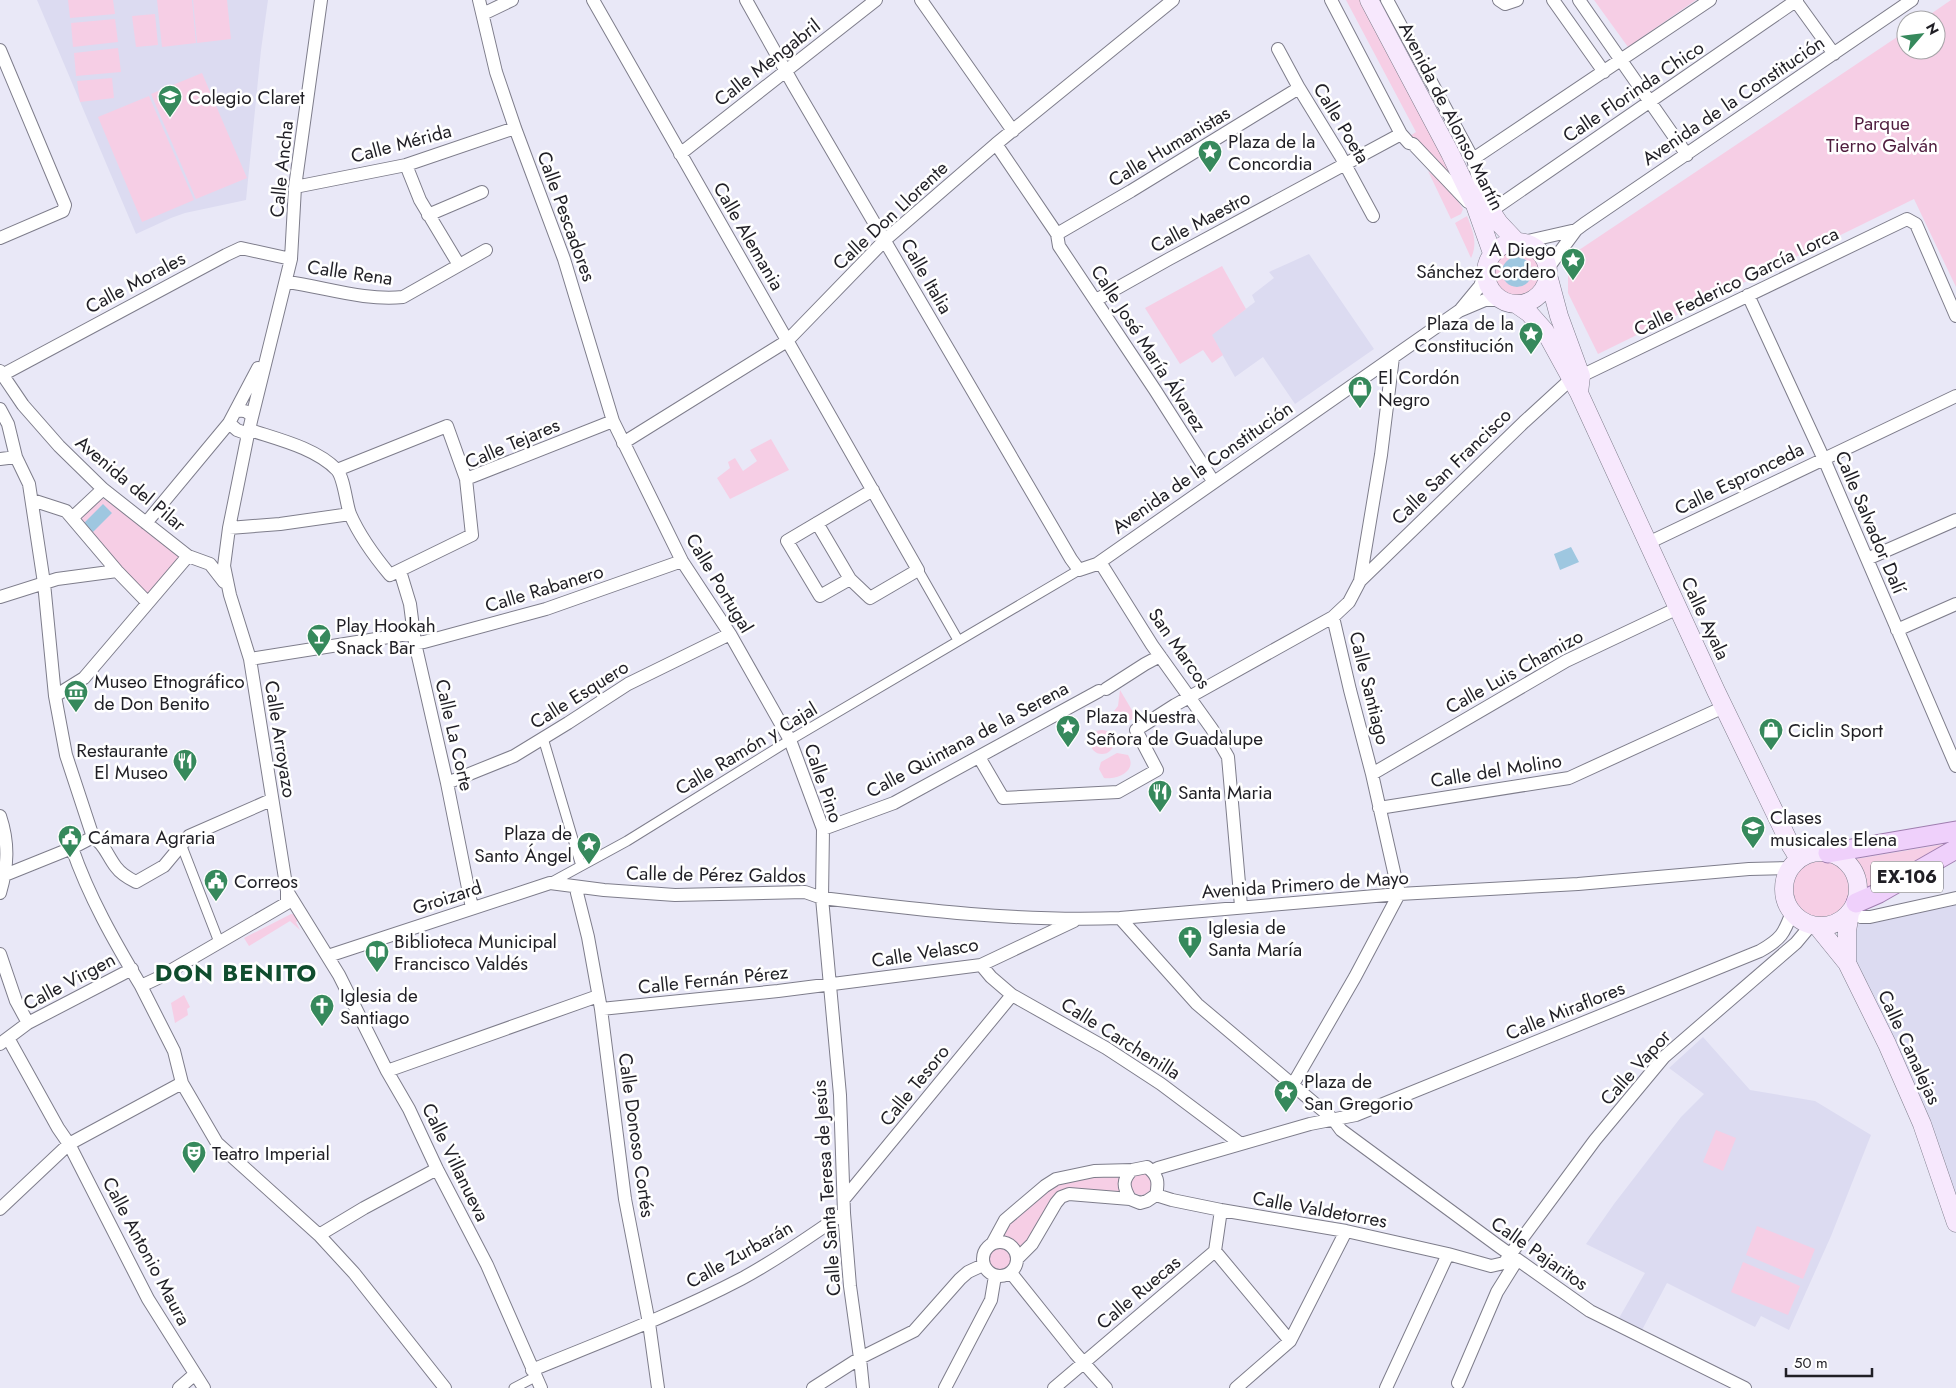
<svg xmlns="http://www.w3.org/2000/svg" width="1956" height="1388" font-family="Jost,sans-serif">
<rect width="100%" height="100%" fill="#e9e8f7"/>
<!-- built -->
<path fill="#dcdbf1" d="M37,0H268L261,50L246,200L185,213L171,218L136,234Z
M1309,254L1374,349L1295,404L1263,357L1235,377L1211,335L1255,302L1252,295L1274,278L1269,272Z
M1956,898V1223L1847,963L1855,928L1861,922Z
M1703,1037L1750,1090L1815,1101L1871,1135L1831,1236L1789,1330L1761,1316L1755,1327L1667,1283L1642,1330L1619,1318L1645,1273L1586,1244L1614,1204L1681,1117L1704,1094L1669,1068Z"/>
<!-- green -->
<path fill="#f6cee5" d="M68,0H113L115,14L70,18Z
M157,0H192L196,43L162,47Z
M193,0H227L231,39L197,43Z
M1346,0H1369L1457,181L1410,136L1416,132Z
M1594,0H1696L1628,47Z
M1951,0H1956V287L1914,199L1598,354L1568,293V269L1579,250L1906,31V50H1936V20H1922Z
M155,14L158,45L136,47L132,16Z
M115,19L118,42L73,47L71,23Z
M118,48L121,72L76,76L74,53Z
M202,73L247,178L196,199L151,94Z
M112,78L114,98L80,102L77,81Z
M149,96L194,200L142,222L98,117Z
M1428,171L1452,192L1463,209L1461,214L1451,219Z
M1467,216C1473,231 1478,243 1471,258L1455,223Z
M1492 272a26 26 0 1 1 52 0a26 26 0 1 1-52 0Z
M1222,266L1246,309L1212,335L1223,355L1212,363L1203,350L1180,364L1145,308Z
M771,439L789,470L730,499L717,478L730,468L728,462L735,458L743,471L757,461L750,450Z
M101,498L106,500L177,554L180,560L152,593L145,595L80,520Z
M1120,690L1136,717L1125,723L1114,711L1118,706Z
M1090 742a12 12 0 1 1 24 0a12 12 0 1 1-24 0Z
M1117,753L1128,755C1138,771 1117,780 1104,778L1099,769L1101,762Z
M1951,843L1861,896C1865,881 1860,870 1850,860Z
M1793 889a28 28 0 1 1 56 0a28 28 0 1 1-56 0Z
M291,914L300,915L302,919L296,922L300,930L290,921L249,946L244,938Z
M184,995L190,1007L187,1009L188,1015L175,1023L171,1003Z
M1716,1130L1736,1138L1723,1171L1703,1162Z
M1130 1184a11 11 0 1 1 22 0a11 11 0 1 1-22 0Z
M1123,1174L1119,1184L1122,1196L1073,1191L1020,1255C1016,1244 1010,1239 998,1238C1013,1216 1043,1189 1069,1180C1086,1174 1105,1175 1123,1174Z
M1757,1226L1815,1249L1803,1279L1746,1255Z
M987 1260a12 12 0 1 1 24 0a12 12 0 1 1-24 0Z
M1743,1262L1800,1286L1788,1315L1731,1292Z"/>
<!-- water -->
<path fill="#9ec7e0" d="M1502 272a15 15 0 1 1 30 0a15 15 0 1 1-30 0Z
M103,504L112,513L93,532L84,523Z
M1571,547L1579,562L1560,570L1554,554Z"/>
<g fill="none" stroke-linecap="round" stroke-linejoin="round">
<defs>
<path id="pedestrian" d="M918,570L958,640
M543,738L581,866
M181,844L219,942
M550,883L627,841L790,740L1079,570
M514,1388L535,1377"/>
<path id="minor" d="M479,0L496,72L515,128L564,259L613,421L682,561L730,634L790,740L823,829L822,898L840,1095L844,1213L850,1286L860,1358L863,1388
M593,0L918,570L870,598L850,579L817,523
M746,0L793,84L1071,559L1079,570L1097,564L1459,311L1485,300H1501
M921,0L1013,131
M1331,0L1401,134L1409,143L1413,144L1468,202
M1387,0L1473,159L1484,201
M1499,0L1505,4L1517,0
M1553,0L1604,72
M1579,0L1687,155
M1795,0L1834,54
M483,14L512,0
M1278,49L1299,88L1340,155L1373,216
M0,50L65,205L63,211L0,238
M996,144L1057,234L1059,246L1155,390L1213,481
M680,154L876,0
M1473,159L1710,0
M406,165L420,200L459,265
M295,187L406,165L515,128
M1491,211L1797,0
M428,215L482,192
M1057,234L1131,191L1299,88
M1524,242L1576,230
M1548,268L1576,230L1584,224L1912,0
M287,282C325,287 364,301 403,297L486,250
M1748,295L1827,466L1956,766
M1096,300L1169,259L1401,134
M1461,309L1480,286L1485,273
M0,371L23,405L59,446L103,489L188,556L210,564L224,582
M2,375L226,255L241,248L291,259
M1581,376L1907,219L1916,224L1956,316
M0,409L8,424L16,457L29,484L44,583L55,696L66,755L93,837
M237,411C244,410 248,411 252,417L248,434L237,430L229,423L258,368
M252,417L291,259L295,187L321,0
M250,430C277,439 316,448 337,470C344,478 346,503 350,514C360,537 375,557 390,575L472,535L466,479L447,426L337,470
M248,434L229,528L224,566L230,595L250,659L287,891V903L158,978L141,986L174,1051L182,1083L217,1143L319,1235L354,1273L445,1388
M623,443L787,341L885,240L996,144L1173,0
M0,459L16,457
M466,479L613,421
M103,489L72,518L117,571L148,603
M32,500L66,511L72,518
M146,523L229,423
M229,528L280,524L350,514
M1648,543L1956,396
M1867,559L1956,520
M1100,562L1152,645L1212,729L1228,757L1241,906
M400,571L410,604L415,643L447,783L472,908
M850,579L820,596L787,541L873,490
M1360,581L1524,422L1570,380
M0,597L57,579L117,571
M1897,630L1956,604
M415,643L424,642L546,609L682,561
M250,659L414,633
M1106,689L1145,664L1160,656
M55,696L84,678L188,556
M979,757L1003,798L1118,792L1157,770L1136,730L1175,705L1333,617L1349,602L1360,581L1381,455L1393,357
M1372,774L1566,661L1678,608
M447,783L514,756L568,723L628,684L730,634
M1379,808L1569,778L1724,707
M0,816C9,843 8,866 0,893
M823,829L894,803L1099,691
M93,837C104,843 108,857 116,867C121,874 128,878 136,882L164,866L189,836L271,800
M72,848C89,897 114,941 141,986
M5,875L72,848L93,837
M579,887L577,893L588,937L601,1009L625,1199L649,1323L658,1388
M287,891L339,975L387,1071L409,1109L437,1169L487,1265L541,1388
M1851,911L1861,917H1870L1956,898
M1120,918L1197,1004L1333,1119L1341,1130L1497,1245L1590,1311L1745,1388
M0,954L16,1001L28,1023
M328,956L550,883L604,890L675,895L805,892L822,898C921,910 1020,922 1120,918L1399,894L1578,884L1749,869L1791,868
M981,965L991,977L1012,995L1106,1048L1161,1084L1241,1144
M601,1009L778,991L981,965L1074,921
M8,1038L58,1128L69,1144L148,1299L204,1388
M0,1044L28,1023L132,969
M387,1071L598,996
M1292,1086L1355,977L1399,894L1372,774L1350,690L1333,617
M1152,1171L1158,1168L1310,1124L1356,1115L1760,951C1781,939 1784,934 1792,912
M844,1199L1012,995
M1130,1199C1123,1187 1122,1180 1132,1170
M0,1209L69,1144L182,1083
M319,1235L364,1208L437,1169
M983 1259a17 17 0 1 1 34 0a17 17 0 1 1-34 0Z
M992,1244L1005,1220L1045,1186L1056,1179L1094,1171L1132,1170L1147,1167C1158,1175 1159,1182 1156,1195
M1215,1251L1290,1341
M1017,1259L1032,1244L1056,1203L1061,1197L1069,1194L1130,1199L1140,1203L1147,1201L1156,1195L1172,1200L1221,1210L1346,1231L1448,1254L1491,1266L1504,1263L1595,1140L1664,1057L1796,943L1811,925
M1011,1273L1075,1353L1106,1388
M532,1370C603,1341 674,1314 741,1279C777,1260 811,1235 844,1213
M1458,1383L1497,1292L1517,1260
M179,1388L195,1374
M813,1388L860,1358L914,1331L960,1279L968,1272L983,1265
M945,1388L991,1300L995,1276
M1054,1388L1215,1251L1221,1210
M1236,1388L1290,1341L1346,1231
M1386,1388L1448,1254"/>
<path id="secondary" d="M1369,0L1450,153L1475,205L1492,253
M1479,193L1499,223L1517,242
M1486 273a31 31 0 1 1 62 0a31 31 0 1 1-62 0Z
M1548,275L1559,316L1581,376L1579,393
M1516,304L1529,313L1545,331L1579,393L1716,691L1791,846L1799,859
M1784 889a37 37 0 1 1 74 0a37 37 0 1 1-74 0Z
M1817,926L1847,963L1887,1044L1922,1124L1956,1223
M1847,963V931L1850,913"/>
<path id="primary" d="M1828,853L1956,831
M1856,903L1879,893L1956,849"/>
</defs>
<!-- pedestrian casing -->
<use href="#pedestrian" stroke="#7e7d8b" stroke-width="11"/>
<!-- minor casing -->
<use href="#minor" stroke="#7e7d8b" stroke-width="14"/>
<!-- secondary casing -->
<use href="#secondary" stroke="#7e7d8b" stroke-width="19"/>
<!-- primary casing -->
<use href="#primary" stroke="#9f7eaf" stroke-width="21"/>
<!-- pedestrian -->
<use href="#pedestrian" stroke="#fff" stroke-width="9"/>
<!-- minor -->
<use href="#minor" stroke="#fff" stroke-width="12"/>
<!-- secondary -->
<use href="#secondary" stroke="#f7e8fd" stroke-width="18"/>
<!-- primary -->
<use href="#primary" stroke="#efd0fb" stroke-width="19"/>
</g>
<!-- icons -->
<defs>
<symbol id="school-pin" viewBox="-11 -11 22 30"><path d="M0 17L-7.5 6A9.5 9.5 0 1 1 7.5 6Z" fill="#36895c" stroke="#fff"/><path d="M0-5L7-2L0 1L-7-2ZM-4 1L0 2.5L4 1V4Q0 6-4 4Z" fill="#fff"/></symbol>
<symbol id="sight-pin" viewBox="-11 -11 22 30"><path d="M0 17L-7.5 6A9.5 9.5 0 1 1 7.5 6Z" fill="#36895c" stroke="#fff"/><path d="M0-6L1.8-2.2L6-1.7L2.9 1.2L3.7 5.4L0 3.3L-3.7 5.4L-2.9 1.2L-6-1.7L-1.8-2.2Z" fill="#fff"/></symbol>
<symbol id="shop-pin" viewBox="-11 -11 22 30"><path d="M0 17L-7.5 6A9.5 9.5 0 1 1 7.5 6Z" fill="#36895c" stroke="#fff"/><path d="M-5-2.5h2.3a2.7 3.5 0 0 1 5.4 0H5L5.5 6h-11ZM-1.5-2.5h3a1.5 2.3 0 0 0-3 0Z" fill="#fff"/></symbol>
<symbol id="bar-pin" viewBox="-11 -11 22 30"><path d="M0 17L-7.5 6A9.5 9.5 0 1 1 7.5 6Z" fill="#36895c" stroke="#fff"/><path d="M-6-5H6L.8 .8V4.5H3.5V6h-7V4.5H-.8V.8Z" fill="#fff"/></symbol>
<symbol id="museum-pin" viewBox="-11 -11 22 30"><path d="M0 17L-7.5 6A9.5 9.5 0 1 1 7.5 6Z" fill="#36895c" stroke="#fff"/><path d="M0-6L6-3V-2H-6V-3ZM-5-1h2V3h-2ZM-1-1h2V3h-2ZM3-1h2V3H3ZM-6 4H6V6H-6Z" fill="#fff"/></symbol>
<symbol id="restaurant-pin" viewBox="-11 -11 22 30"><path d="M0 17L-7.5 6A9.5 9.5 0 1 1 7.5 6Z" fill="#36895c" stroke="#fff"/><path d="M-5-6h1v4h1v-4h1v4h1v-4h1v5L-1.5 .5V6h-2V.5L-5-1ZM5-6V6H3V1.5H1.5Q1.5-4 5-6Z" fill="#fff"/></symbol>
<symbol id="university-pin" viewBox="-11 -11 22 30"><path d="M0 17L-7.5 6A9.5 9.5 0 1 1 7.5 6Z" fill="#36895c" stroke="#fff"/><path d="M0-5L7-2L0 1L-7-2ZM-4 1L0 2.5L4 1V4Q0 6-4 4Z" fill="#fff"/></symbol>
<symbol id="civic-pin" viewBox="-11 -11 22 30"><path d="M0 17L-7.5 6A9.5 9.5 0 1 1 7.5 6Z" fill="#36895c" stroke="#fff"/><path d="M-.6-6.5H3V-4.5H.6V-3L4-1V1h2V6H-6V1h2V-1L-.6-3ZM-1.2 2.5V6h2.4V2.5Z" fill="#fff"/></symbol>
<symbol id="church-pin" viewBox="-11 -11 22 30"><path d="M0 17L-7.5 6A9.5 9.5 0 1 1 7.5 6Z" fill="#36895c" stroke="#fff"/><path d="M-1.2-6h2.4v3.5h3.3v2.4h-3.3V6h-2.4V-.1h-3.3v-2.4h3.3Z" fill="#fff"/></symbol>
<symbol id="library-pin" viewBox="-11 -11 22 30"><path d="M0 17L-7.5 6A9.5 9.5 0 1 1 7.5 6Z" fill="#36895c" stroke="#fff"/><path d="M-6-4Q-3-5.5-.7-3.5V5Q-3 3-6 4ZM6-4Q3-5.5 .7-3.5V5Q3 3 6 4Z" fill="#fff"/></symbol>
<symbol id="theatre-pin" viewBox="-11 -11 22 30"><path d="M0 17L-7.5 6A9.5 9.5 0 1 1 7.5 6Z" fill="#36895c" stroke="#fff"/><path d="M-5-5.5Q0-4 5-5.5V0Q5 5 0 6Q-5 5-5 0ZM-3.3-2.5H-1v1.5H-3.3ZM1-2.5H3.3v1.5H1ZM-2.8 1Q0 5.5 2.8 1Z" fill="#fff"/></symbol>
</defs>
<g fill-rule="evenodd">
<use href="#school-pin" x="156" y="83" width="28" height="38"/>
<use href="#sight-pin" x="1196" y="138" width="28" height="38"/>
<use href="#sight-pin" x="1559" y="246" width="28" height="38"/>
<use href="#sight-pin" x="1517" y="320" width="28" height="38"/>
<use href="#shop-pin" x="1346" y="374" width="28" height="38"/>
<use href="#bar-pin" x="305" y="622" width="28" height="38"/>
<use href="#museum-pin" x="62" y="678" width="28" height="38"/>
<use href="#sight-pin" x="1054" y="713" width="28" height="38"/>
<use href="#shop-pin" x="1757" y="716" width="28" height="38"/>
<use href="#restaurant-pin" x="171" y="747" width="28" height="38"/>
<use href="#restaurant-pin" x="1146" y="778" width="28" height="38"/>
<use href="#university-pin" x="1739" y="814" width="28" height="38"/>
<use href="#civic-pin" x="56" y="823" width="28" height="38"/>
<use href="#sight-pin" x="575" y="830" width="28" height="38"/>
<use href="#civic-pin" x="202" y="867" width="28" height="38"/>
<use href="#church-pin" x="1176" y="924" width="28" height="38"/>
<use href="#library-pin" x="363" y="938" width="28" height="38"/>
<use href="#church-pin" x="308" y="992" width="28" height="38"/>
<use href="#sight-pin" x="1272" y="1078" width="28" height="38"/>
<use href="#theatre-pin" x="180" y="1139" width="28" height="38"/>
</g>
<g text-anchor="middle" stroke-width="5" stroke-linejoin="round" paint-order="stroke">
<!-- shield labels -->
<rect fill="#fff" stroke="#636266" stroke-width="1" x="1871" y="861.5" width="72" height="31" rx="4"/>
<g font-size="18" font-weight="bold" fill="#201f25">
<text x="1907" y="883">EX-106</text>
</g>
<!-- street labels -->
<g font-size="19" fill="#201f25" stroke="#fff">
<text transform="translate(767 62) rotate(-38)" y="7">Calle Mengabril</text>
<text transform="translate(1633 91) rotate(-34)" y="7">Calle Florinda Chico</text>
<text transform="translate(1733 100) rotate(-34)" y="7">Avenida de la Constitución</text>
<text transform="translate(1452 116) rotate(63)" y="7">Avenida de Alonso Martín</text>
<text transform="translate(1342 123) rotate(59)" y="7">Calle Poeta</text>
<text transform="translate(401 143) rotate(-15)" y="7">Calle Mérida</text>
<text transform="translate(1169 146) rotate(-31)" y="7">Calle Humanistas</text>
<text transform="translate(281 169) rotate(-84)" y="7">Calle Ancha</text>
<text transform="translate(890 215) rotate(-43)" y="7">Calle Don Llorente</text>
<text transform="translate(567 216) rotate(70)" y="7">Calle Pescadores</text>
<text transform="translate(1200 221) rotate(-28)" y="7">Calle Maestro</text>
<text transform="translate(749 236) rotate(60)" y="7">Calle Alemania</text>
<text transform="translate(350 272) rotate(8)" y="7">Calle Rena</text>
<text transform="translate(927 276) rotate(60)" y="7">Calle Italia</text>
<text transform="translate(1736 281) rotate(-26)" y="7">Calle Federico García Lorca</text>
<text transform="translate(135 282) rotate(-28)" y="7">Calle Morales</text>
<text transform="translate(1149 348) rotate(57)" y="7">Calle José María Álvarez</text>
<text transform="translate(512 443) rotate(-23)" y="7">Calle Tejares</text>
<text transform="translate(1451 466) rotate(-44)" y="7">Calle San Francisco</text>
<text transform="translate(1202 467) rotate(-35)" y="7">Avenida de la Constitución</text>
<text transform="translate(1739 478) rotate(-26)" y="7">Calle Espronceda</text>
<text transform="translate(131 483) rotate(40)" y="7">Avenida del Pilar</text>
<text transform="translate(1871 522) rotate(67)" y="7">Calle Salvador Dalí</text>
<text transform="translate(720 583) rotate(59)" y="7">Calle Portugal</text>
<text transform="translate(544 588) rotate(-17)" y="7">Calle Rabanero</text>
<text transform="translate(1706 618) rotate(65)" y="7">Calle Ayala</text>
<text transform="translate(1180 648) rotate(55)" y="7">San Marcos</text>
<text transform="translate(1514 671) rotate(-29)" y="7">Calle Luis Chamizo</text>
<text transform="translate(1370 688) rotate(76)" y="7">Calle Santiago</text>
<text transform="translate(579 694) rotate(-32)" y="7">Calle Esquero</text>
<text transform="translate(455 735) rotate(77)" y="7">Calle La Corte</text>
<text transform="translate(281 739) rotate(81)" y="7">Calle Arroyazo</text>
<text transform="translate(967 739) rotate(-28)" y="7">Calle Quintana de la Serena</text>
<text transform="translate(746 748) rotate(-31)" y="7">Calle Ramón y Cajal</text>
<text transform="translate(1496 770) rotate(-9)" y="7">Calle del Molino</text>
<text transform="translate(824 783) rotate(71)" y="7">Calle Pino</text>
<text transform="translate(716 874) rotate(1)" y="7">Calle de Pérez Galdos</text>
<text transform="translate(1305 884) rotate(-4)" y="7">Avenida Primero de Mayo</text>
<text transform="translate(447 897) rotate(-18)" y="7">Groizard</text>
<text transform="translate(925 952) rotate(-9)" y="7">Calle Velasco</text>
<text transform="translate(713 979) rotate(-6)" y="7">Calle Fernán Pérez</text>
<text transform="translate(69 981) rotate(-28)" y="7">Calle Virgen</text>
<text transform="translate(1565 1010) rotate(-22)" y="7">Calle Miraflores</text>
<text transform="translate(1121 1038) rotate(32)" y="7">Calle Carchenilla</text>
<text transform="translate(1910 1047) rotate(65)" y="7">Calle Canalejas</text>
<text transform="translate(1635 1067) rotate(-48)" y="7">Calle Vapor</text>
<text transform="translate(914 1085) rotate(-51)" y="7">Calle Tesoro</text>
<text transform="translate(637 1135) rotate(82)" y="7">Calle Donoso Cortés</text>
<text transform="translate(456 1162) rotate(64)" y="7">Calle Villanueva</text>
<text transform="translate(826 1188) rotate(-94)" y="7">Calle Santa Teresa de Jesús</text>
<text transform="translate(1320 1209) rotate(10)" y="7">Calle Valdetorres</text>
<text transform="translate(147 1251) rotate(62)" y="7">Calle Antonio Maura</text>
<text transform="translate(1540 1253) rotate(35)" y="7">Calle Pajaritos</text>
<text transform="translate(739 1254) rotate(-29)" y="7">Calle Zurbarán</text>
<text transform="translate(1138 1292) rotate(-40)" y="7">Calle Ruecas</text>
</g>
<!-- poi labels -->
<g font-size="19" fill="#201f25" stroke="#fff" text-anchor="start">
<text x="188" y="104">Colegio Claret</text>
<text x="1228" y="148">Plaza de la<tspan x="1228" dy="22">Concordia</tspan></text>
<text x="1556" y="256" text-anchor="end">A Diego<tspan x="1556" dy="22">Sánchez Cordero</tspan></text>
<text x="1514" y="330" text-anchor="end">Plaza de la<tspan x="1514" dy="22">Constitución</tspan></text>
<text x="1378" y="384">El Cordón<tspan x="1378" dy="22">Negro</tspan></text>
<text x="336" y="632">Play Hookah<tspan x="336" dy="22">Snack Bar</tspan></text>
<text x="94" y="688">Museo Etnográfico<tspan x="94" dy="22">de Don Benito</tspan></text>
<text x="1086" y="723">Plaza Nuestra<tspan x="1086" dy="22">Señora de Guadalupe</tspan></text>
<text x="1788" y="737">Ciclin Sport</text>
<text x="168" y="757" text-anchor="end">Restaurante<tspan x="168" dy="22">El Museo</tspan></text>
<text x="1178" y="799">Santa Maria</text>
<text x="1770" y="824">Clases<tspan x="1770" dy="22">musicales Elena</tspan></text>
<text x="572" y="840" text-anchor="end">Plaza de<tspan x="572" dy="22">Santo Ángel</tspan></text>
<text x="88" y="844">Cámara Agraria</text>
<text x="234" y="888">Correos</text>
<text x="1208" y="934">Iglesia de<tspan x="1208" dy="22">Santa María</tspan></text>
<text x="394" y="948">Biblioteca Municipal<tspan x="394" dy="22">Francisco Valdés</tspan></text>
<text x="340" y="1002">Iglesia de<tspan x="340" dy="22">Santiago</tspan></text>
<text x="1304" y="1088">Plaza de<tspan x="1304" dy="22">San Gregorio</tspan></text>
<text x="212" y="1160">Teatro Imperial</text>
</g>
<!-- park labels -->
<g font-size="19" fill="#4f1d3e" stroke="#fff">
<text x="1882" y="130">Parque<tspan x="1882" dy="22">Tierno Galván</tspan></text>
</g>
<!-- district labels -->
<g font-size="24" font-weight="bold" letter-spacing="1" fill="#104d2e" stroke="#fff">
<text x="236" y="981">DON BENITO</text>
</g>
</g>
<!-- north arrow -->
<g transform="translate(1921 35) rotate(62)"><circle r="24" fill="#ffffff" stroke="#a6a5a8"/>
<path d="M0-4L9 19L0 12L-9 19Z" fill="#36895c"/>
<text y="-8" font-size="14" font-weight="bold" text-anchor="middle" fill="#201f25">N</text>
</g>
<!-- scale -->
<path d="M1786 1368v8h86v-8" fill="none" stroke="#201f25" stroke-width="2.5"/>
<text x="1794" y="1368" font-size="15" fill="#201f25" stroke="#ffffff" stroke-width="4" paint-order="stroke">50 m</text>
</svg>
